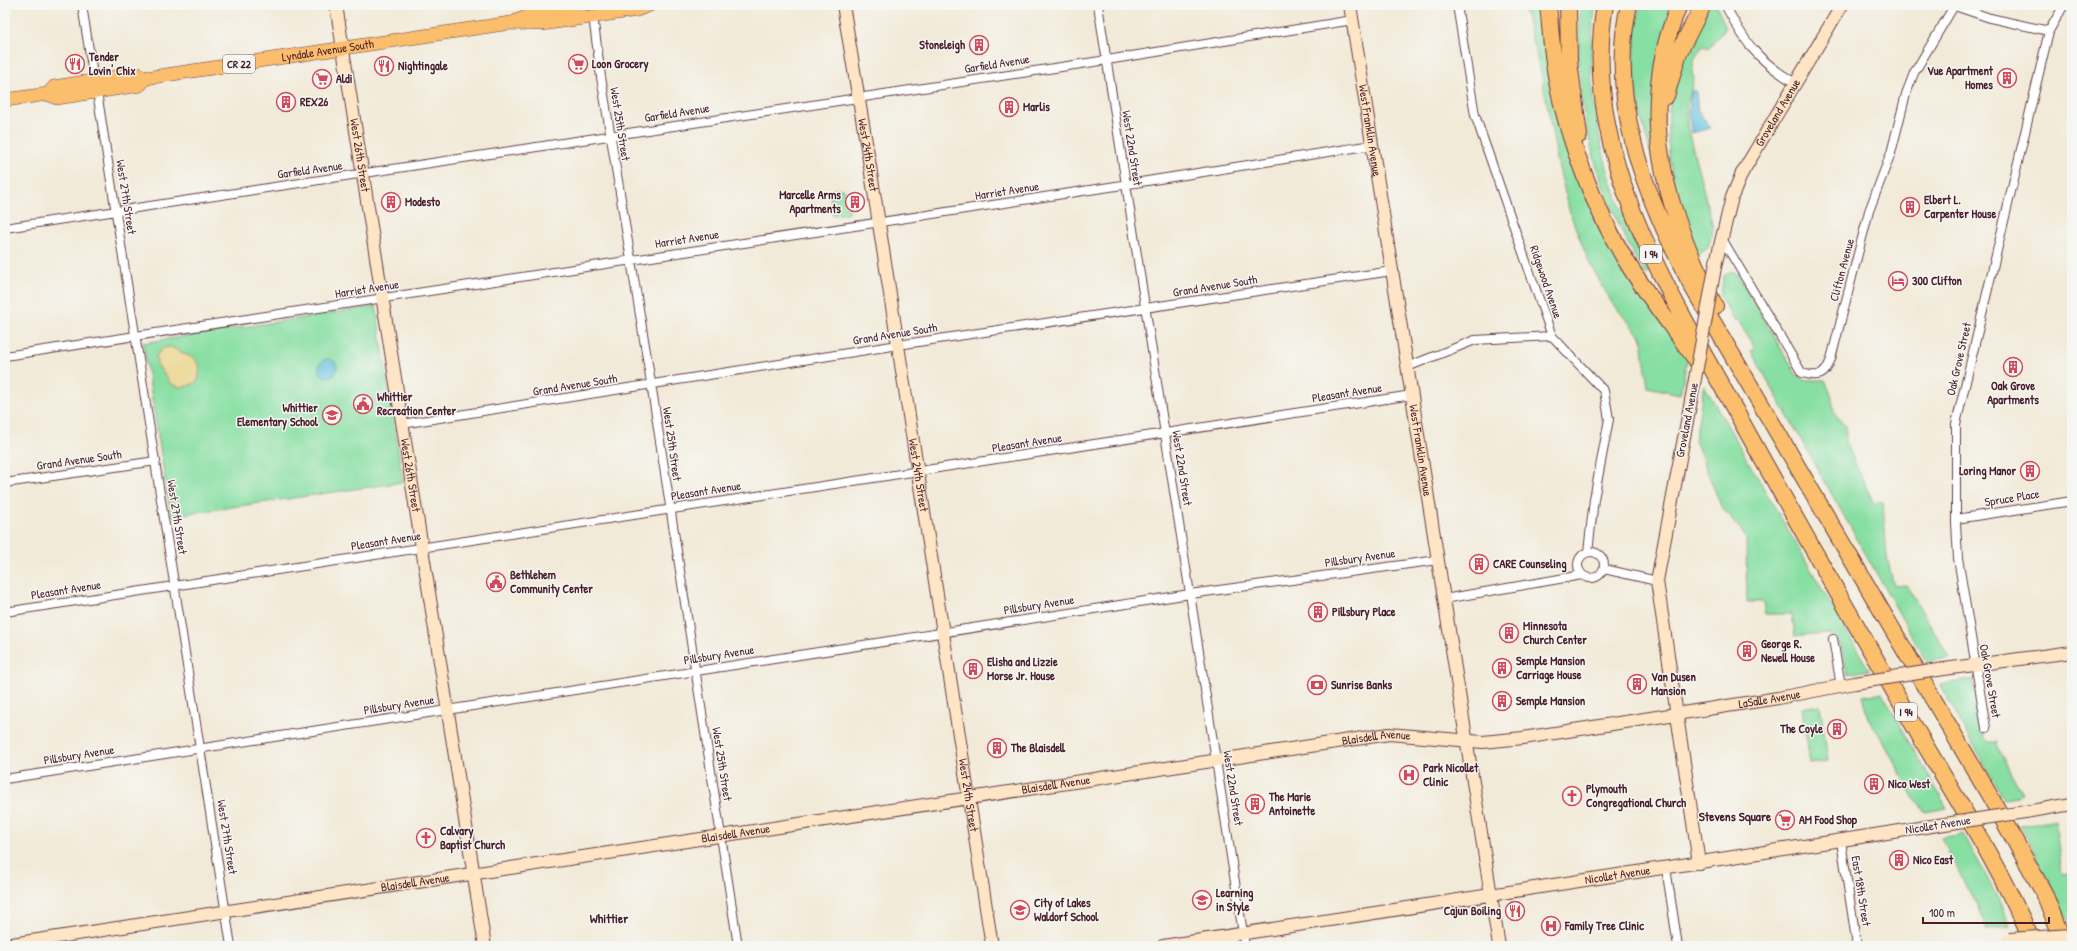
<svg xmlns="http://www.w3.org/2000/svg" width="2077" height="951" font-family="'Patrick Hand',sans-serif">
<rect width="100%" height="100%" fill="#f6f6f2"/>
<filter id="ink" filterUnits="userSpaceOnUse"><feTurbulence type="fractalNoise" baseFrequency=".025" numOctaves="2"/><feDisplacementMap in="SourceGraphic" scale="8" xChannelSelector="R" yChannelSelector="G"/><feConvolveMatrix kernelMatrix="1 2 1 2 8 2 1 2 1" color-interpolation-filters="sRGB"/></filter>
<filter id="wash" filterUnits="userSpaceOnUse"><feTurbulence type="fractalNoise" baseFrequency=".012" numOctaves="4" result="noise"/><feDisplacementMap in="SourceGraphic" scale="16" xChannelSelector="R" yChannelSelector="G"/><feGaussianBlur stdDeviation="0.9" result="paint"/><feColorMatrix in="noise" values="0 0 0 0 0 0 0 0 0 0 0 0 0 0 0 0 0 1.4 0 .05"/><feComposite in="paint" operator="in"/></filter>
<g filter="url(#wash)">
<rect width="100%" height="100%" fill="#f2ead8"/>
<!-- green -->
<path fill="#88dfa3" stroke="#697f67" d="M1523,5H1544L1574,160L1688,356L1680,394L1648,387L1642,338L1612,303L1588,260L1570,213L1558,164L1542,77Z
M1581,5H1596C1579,96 1608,192 1649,273L1646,275C1633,256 1623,234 1614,213C1584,142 1574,82 1581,5Z
M1640,5H1676L1659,167H1655C1636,107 1628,68 1640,5Z
M1710,5H1716L1726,28L1708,48L1705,46L1701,48L1694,60L1692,73L1694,78L1687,106V126L1713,227L1708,248L1697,255C1673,198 1657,134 1677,74C1685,50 1699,27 1710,5Z
M834,189H842L845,191L849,213L833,215L830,194Z
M1732,272L1738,275L1796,374L1804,380H1825L1832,397L1834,413L1846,426V444L1873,502L1883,503L1887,557L1894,586L1906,585L1950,658L1926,661L1751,351L1755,349L1738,320L1735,322L1720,297L1724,276Z
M376,306L403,482L171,516L143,343Z
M1704,385L1869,670L1847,674C1839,630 1838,631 1795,636L1792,614H1765L1763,602H1747L1746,537L1721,506L1695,440Z
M1973,679L1984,738L1989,742H1997L1998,749L2022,793L2017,797L2004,799L1940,685Z
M1882,693L1947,808L1925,812L1912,795L1879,733L1873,727L1868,718L1862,696Z
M1820,705L1828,761L1810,764L1802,708Z
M2055,821L2062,874L2072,873V923H2069L2020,825Z
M1963,834L1996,893L2010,927L1987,929L1977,906L1941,838Z"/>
<!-- sand -->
<path fill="#eeda9e" stroke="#9c7c64" d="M171,347L195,359L200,367L198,380C189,387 182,389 171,384L157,364L156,356L163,348Z"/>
<!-- water -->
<path fill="#61c1df" stroke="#567085" d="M1691,91H1696L1698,111L1711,128L1691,133L1689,113Z
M319 368a9 9 0 1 1 18 0a9 9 0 1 1-18 0Z"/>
</g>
<g filter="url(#ink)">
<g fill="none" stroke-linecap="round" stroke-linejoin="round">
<defs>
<path id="street" d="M82,5L94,81
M1098,5L1245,946
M1457,5L1475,115L1552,336L1604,391L1609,419L1594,499L1588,552
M1725,5C1746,44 1756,59 1795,83
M1952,5L1990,18L2049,31
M593,16L601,77L649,370L738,946
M97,92L231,946
M5,228L1107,60L1353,20
M1721,237L1802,373C1820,378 1825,376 1831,359L1869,211L1891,153L1906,94L1914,73L1954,6
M5,356L1116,186L1372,145
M1407,367L1475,340L1552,336
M402,424L898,345L1392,271
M5,483L156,461
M1956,519L2072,501
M1578 565a13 13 0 1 1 26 0a13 13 0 1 1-26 0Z
M1604,569L1657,581
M1444,599L1582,575
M5,612L1412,395
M1833,639L1841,686
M1986,728L1958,558L1956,523V424L2049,31L2064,5
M5,779L1190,594L1438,560
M1841,841L1857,946
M1666,868L1678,946"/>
<g id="secondary">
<path id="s1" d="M336,5L485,946"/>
<path id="s2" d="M843,5L869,160L992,946"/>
<path id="s3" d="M1350,5L1499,946"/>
<path id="s4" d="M1716,262L1732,197L1742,173L1842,5"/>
<path d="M1695,379L1657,581L1699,863"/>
<path d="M1944,669L2072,652"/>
<path d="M2025,812L2072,804"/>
<path id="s5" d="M5,945L1389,734L1483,742L1523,738L1778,698L1855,683"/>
<path id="s6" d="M1163,946L1938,825"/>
</g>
<g id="primary">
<path d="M516,21L539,12L583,5"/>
<path id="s7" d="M48,94L54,87L135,74H138L146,78L510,23L542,24L637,10L650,5"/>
<path d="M5,100L48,94L57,98L140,85L146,78"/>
</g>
<path id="highway" d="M1548,5C1551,32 1552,59 1558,86C1569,143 1595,209 1625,259C1647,296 1675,330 1700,365
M1568,5L1569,62L1579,135
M1605,5C1579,155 1670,292 1739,417C1797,523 1858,628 1918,733C1959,803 2003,872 2034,946
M1629,5C1606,103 1648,202 1693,288L1991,798L2044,893L2065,946
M1679,5C1635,113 1664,207 1715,306
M1666,96L1679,52L1703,5"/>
</defs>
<!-- street casing -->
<use href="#street" stroke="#633d45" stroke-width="10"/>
<!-- secondary casing -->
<use href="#secondary" stroke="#633d45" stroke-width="14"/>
<!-- primary casing -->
<use href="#primary" stroke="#633d45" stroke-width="14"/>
<!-- highway casing -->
<use href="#highway" stroke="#633d45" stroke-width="18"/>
<!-- street -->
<use href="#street" stroke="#fff" stroke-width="8"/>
<!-- secondary -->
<use href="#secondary" stroke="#fde5c5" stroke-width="12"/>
<!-- primary -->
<use href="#primary" stroke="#fabe6d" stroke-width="13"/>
<!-- highway -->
<use href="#highway" stroke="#fabe6d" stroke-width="16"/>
<defs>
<path id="secondary-bridge" d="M1695,379L1716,262
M1855,683L1944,669
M1938,825L2025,812
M2009,939L2072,935"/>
</defs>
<!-- secondary-bridge casing -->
<use href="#secondary-bridge" stroke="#633d45" stroke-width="14" stroke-linecap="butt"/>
<!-- secondary-bridge -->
<use href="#secondary-bridge" stroke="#fde5c5" stroke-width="12"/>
</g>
</g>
<!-- icons -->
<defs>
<symbol id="building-ring" viewBox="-11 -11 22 22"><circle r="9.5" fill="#f6f6f2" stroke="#d1495b" stroke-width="1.5"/><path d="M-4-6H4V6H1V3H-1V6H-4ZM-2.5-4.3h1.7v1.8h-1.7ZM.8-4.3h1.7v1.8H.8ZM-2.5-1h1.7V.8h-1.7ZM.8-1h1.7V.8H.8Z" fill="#d1495b"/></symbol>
<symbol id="restaurant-ring" viewBox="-11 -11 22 22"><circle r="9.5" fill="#f6f6f2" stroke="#d1495b" stroke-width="1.5"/><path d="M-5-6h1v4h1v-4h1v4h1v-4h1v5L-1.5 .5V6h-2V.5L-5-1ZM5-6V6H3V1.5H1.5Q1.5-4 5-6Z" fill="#d1495b"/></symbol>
<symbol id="supermarket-ring" viewBox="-11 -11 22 22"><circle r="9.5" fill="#f6f6f2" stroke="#d1495b" stroke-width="1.5"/><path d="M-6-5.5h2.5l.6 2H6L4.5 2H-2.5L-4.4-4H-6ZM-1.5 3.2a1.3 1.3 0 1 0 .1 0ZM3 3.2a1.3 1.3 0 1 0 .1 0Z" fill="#d1495b"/></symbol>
<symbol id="hotel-ring" viewBox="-11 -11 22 22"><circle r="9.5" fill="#f6f6f2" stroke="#d1495b" stroke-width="1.5"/><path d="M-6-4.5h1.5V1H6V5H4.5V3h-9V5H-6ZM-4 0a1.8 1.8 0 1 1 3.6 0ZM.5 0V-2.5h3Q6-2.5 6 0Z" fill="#d1495b"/></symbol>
<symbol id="civic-ring" viewBox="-11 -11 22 22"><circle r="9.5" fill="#f6f6f2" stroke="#d1495b" stroke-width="1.5"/><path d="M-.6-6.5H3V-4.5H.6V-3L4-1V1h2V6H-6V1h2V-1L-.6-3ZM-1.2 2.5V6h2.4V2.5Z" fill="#d1495b"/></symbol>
<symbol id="school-ring" viewBox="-11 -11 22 22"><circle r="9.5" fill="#f6f6f2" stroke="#d1495b" stroke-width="1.5"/><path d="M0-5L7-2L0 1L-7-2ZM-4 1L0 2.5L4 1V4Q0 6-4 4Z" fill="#d1495b"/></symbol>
<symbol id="bank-ring" viewBox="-11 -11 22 22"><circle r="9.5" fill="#f6f6f2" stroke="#d1495b" stroke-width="1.5"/><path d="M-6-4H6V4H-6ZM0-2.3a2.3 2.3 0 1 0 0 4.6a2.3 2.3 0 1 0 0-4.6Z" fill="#d1495b"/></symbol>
<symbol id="hospital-ring" viewBox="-11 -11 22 22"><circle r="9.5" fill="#f6f6f2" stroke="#d1495b" stroke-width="1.5"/><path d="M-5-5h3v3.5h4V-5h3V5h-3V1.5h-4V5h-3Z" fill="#d1495b"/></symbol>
<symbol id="church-ring" viewBox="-11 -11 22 22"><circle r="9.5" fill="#f6f6f2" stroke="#d1495b" stroke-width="1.5"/><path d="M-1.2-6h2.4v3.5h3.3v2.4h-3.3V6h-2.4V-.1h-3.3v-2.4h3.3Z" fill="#d1495b"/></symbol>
</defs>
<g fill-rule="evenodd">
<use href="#building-ring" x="968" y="34" width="22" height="22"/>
<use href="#restaurant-ring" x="64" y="53" width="22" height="22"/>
<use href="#supermarket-ring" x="567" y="53" width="22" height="22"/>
<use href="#restaurant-ring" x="373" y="55" width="22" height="22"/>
<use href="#building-ring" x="1996" y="67" width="22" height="22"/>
<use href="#supermarket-ring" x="311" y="68" width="22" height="22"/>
<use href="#building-ring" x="275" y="91" width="22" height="22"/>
<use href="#building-ring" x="998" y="96" width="22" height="22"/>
<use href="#building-ring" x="380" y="191" width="22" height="22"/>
<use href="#building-ring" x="844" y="191" width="22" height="22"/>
<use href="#building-ring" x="1899" y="196" width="22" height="22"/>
<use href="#hotel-ring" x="1887" y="270" width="22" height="22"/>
<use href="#building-ring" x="2002" y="356" width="22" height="22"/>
<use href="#civic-ring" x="352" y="393" width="22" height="22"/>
<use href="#school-ring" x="321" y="404" width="22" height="22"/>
<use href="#building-ring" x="2019" y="460" width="22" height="22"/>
<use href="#building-ring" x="1468" y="553" width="22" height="22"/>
<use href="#civic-ring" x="485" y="571" width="22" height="22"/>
<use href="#building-ring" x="1307" y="601" width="22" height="22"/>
<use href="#building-ring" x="1498" y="622" width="22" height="22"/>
<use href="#building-ring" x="1736" y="640" width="22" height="22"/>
<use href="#building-ring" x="1491" y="657" width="22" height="22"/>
<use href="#building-ring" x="962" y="658" width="22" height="22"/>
<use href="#building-ring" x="1626" y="673" width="22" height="22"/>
<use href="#bank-ring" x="1306" y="674" width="22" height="22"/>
<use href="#building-ring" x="1491" y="690" width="22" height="22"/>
<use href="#building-ring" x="1826" y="718" width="22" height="22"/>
<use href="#building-ring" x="986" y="737" width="22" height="22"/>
<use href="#hospital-ring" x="1398" y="764" width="22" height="22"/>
<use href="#building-ring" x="1863" y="773" width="22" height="22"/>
<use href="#church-ring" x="1561" y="785" width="22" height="22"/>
<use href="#building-ring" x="1244" y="793" width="22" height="22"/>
<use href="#supermarket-ring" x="1774" y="809" width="22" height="22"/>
<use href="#church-ring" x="415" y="827" width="22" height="22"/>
<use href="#building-ring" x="1888" y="849" width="22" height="22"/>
<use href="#school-ring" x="1191" y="889" width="22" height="22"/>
<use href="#school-ring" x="1009" y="899" width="22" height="22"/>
<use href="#restaurant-ring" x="1504" y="900" width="22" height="22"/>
<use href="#hospital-ring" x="1540" y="915" width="22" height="22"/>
</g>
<g text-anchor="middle" stroke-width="3" stroke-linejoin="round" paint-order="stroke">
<!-- shield labels -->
<g fill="#f6f6f2" stroke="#7e6067" stroke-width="1">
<rect x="223" y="55" width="32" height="18" rx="3"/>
<rect x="1640" y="245" width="22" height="18" rx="3"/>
<rect x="1895" y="703" width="22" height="18" rx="3"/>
</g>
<g font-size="11" font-weight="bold" fill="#4a1f2b">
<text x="239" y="68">CR 22</text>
<text x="1651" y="258">I 94</text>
<text x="1906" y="716">I 94</text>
</g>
<!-- poi labels -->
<g font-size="12" font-weight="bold" fill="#4a1f2b" stroke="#f6f6f2" text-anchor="start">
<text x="965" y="49" text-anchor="end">Stoneleigh</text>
<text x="89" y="61">Tender<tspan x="89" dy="14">Lovin' Chix</tspan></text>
<text x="592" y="68">Loon Grocery</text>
<text x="398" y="70">Nightingale</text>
<text x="1993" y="75" text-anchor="end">Vue Apartment<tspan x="1993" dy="14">Homes</tspan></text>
<text x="336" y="83">Aldi</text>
<text x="300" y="106">REX26</text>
<text x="1023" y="111">Marlis</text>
<text x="841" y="199" text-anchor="end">Marcelle Arms<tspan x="841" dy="14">Apartments</tspan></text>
<text x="1924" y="204">Elbert L.<tspan x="1924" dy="14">Carpenter House</tspan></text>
<text x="405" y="206">Modesto</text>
<text x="1912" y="285">300 Clifton</text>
<text x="2013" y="390" text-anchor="middle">Oak Grove<tspan x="2013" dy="14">Apartments</tspan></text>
<text x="377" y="401">Whittier<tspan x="377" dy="14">Recreation Center</tspan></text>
<text x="318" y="412" text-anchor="end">Whittier<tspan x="318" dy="14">Elementary School</tspan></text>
<text x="2016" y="475" text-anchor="end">Loring Manor</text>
<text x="1493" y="568">CARE Counseling</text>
<text x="510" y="579">Bethlehem<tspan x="510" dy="14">Community Center</tspan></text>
<text x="1332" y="616">Pillsbury Place</text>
<text x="1523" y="630">Minnesota<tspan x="1523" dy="14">Church Center</tspan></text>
<text x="1761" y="648">George R.<tspan x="1761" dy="14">Newell House</tspan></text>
<text x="1516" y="665">Semple Mansion<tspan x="1516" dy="14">Carriage House</tspan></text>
<text x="987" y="666">Elisha and Lizzie<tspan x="987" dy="14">Morse Jr. House</tspan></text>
<text x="1651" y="681">Van Dusen<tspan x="1651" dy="14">Mansion</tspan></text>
<text x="1331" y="689">Sunrise Banks</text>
<text x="1516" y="705">Semple Mansion</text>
<text x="1823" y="733" text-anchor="end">The Coyle</text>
<text x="1011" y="752">The Blaisdell</text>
<text x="1423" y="772">Park Nicollet<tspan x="1423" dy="14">Clinic</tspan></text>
<text x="1888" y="788">Nico West</text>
<text x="1586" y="793">Plymouth<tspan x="1586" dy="14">Congregational Church</tspan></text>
<text x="1269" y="801">The Marie<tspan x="1269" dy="14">Antoinette</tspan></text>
<text x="1799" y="824">AM Food Shop</text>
<text x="440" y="835">Calvary<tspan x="440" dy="14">Baptist Church</tspan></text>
<text x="1913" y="864">Nico East</text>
<text x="1216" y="897">Learning<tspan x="1216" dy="14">in Style</tspan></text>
<text x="1034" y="907">City of Lakes<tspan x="1034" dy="14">Waldorf School</tspan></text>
<text x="1501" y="915" text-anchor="end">Cajun Boiling</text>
<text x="1565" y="930">Family Tree Clinic</text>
</g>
<!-- street labels -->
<g font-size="12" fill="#4a1f2b" stroke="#f6f6f2">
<text dy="4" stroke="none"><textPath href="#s7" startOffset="287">Lyndale Avenue South</textPath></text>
<text transform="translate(997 64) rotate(-9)" y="4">Garfield Avenue</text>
<text dy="4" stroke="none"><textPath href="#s4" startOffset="163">Groveland Avenue</textPath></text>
<text transform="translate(677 113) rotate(-9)" y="4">Garfield Avenue</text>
<text transform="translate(620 124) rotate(81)" y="4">West 25th Street</text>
<text dy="4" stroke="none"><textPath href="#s3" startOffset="127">West Franklin Avenue</textPath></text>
<text transform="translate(1132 148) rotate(81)" y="4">West 22nd Street</text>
<text dy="4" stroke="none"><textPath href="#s1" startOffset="152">West 26th Street</textPath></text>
<text dy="4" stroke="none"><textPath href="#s2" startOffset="152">West 24th Street</textPath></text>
<text transform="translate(310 170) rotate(-8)" y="4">Garfield Avenue</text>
<text transform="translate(1007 191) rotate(-9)" y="4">Harriet Avenue</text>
<text transform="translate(126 197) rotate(81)" y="4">West 27th Street</text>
<text transform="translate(687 239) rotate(-9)" y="4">Harriet Avenue</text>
<text transform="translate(1842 270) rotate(-75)" y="4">Clifton Avenue</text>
<text transform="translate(1546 282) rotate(71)" y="4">Ridgewood Avenue</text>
<text transform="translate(1215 286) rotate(-9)" y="4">Grand Avenue South</text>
<text transform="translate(367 289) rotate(-9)" y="4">Harriet Avenue</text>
<text transform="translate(895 334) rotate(-9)" y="4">Grand Avenue South</text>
<text transform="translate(1959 359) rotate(-77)" y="4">Oak Grove Street</text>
<text transform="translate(575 385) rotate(-9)" y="4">Grand Avenue South</text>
<text transform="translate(1347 393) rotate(-9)" y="4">Pleasant Avenue</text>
<text transform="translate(1687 420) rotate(-79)" y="4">Groveland Avenue</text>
<text transform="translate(1027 443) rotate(-9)" y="4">Pleasant Avenue</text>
<text transform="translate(672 444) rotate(82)" y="4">West 25th Street</text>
<text dy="4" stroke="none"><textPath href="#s3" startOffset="451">West Franklin Avenue</textPath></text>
<text transform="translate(79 460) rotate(-8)" y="4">Grand Avenue South</text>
<text transform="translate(1182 468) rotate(81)" y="4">West 22nd Street</text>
<text dy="4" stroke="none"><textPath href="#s1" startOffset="476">West 26th Street</textPath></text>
<text dy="4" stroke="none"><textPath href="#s2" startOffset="476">West 24th Street</textPath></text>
<text transform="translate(706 491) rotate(-9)" y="4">Pleasant Avenue</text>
<text transform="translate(2012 498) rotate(-9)" y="4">Spruce Place</text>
<text transform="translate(177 517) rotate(81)" y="4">West 27th Street</text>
<text transform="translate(386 541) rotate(-9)" y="4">Pleasant Avenue</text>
<text transform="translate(1360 558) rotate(-8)" y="4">Pillsbury Avenue</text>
<text transform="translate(66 590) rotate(-9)" y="4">Pleasant Avenue</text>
<text transform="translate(1039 605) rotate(-9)" y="4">Pillsbury Avenue</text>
<text transform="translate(719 655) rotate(-9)" y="4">Pillsbury Avenue</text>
<text transform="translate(1990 681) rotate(80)" y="4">Oak Grove Street</text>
<text dy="4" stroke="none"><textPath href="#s5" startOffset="1784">LaSalle Avenue</textPath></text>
<text transform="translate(399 705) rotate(-9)" y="4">Pillsbury Avenue</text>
<text dy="4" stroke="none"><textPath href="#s5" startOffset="1387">Blaisdell Avenue</textPath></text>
<text transform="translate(79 755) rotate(-9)" y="4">Pillsbury Avenue</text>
<text transform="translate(722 764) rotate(81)" y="4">West 25th Street</text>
<text dy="4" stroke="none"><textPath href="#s5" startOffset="1063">Blaisdell Avenue</textPath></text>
<text transform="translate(1233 788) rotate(81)" y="4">West 22nd Street</text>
<text dy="4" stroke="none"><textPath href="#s2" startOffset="800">West 24th Street</textPath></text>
<text transform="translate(1938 825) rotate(-9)" y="4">Nicollet Avenue</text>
<text dy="4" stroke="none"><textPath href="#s5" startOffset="739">Blaisdell Avenue</textPath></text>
<text transform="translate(227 837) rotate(81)" y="4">West 27th Street</text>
<text dy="4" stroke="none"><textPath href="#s6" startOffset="460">Nicollet Avenue</textPath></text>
<text dy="4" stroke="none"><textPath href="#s5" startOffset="415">Blaisdell Avenue</textPath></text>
<text transform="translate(1861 891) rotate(81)" y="4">East 18th Street</text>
</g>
<!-- neighbourhood labels -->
<g font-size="13" font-weight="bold" fill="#4a1f2b" stroke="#f6f6f2">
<text x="1735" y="821">Stevens Square</text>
<text x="609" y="923">Whittier</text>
</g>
</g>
<!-- margin -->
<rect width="2077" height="951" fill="none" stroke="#f6f6f2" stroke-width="20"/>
<!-- scale -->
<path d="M1923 917v6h126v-6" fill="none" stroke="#4a1f2b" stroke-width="2"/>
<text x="1929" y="917" font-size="12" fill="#4a1f2b" stroke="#f6f6f2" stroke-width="3" paint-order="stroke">100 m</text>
</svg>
